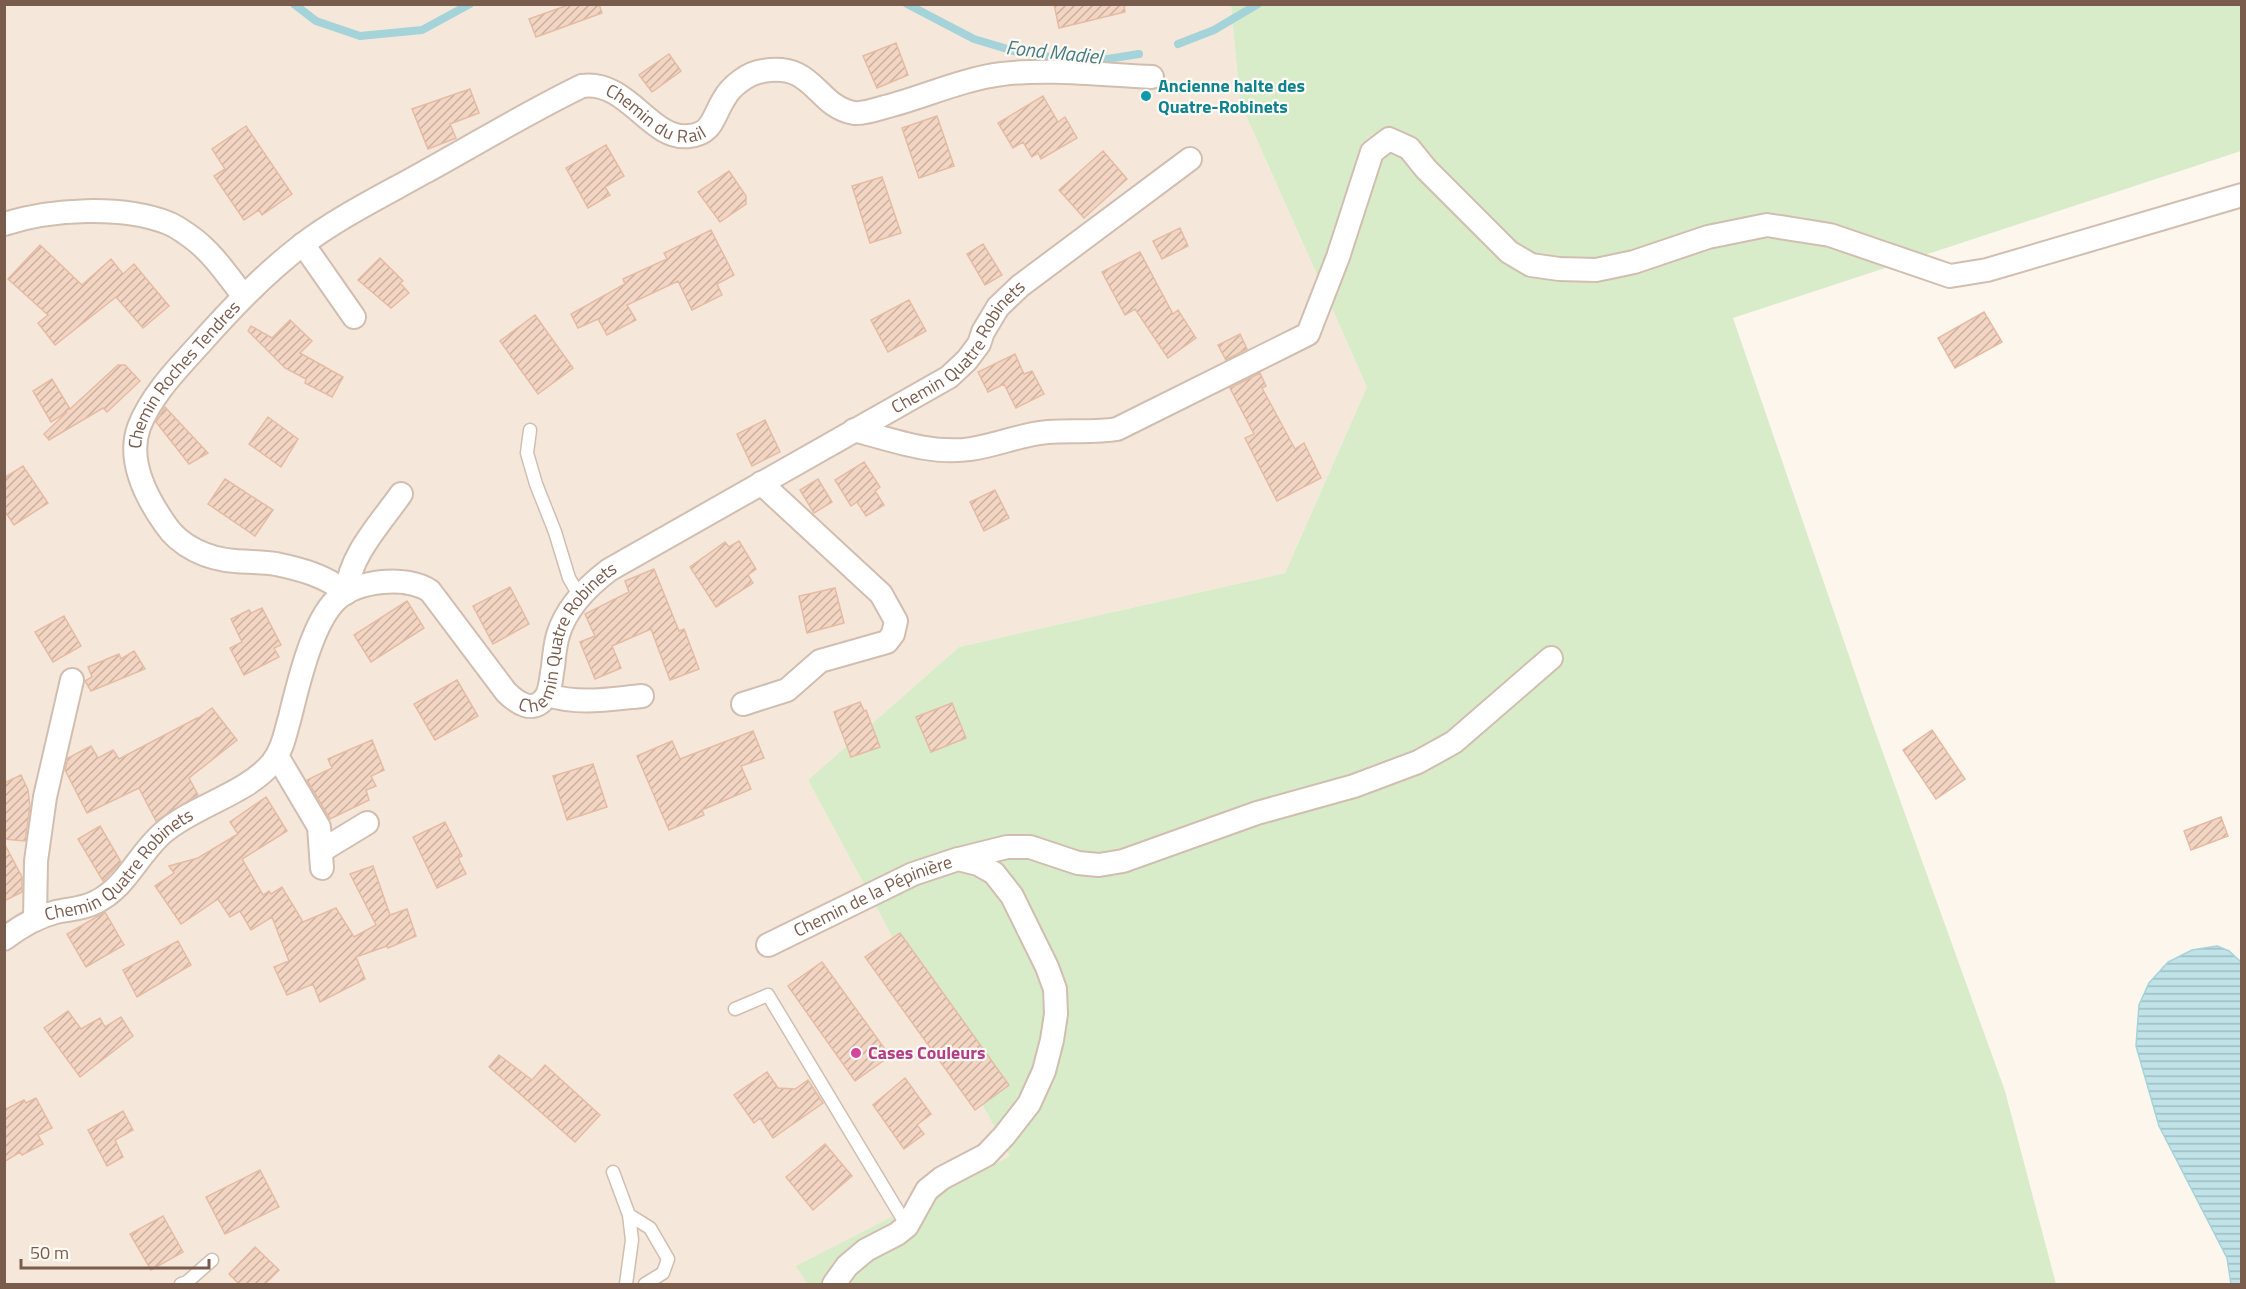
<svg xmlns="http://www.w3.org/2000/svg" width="2246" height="1289" font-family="'Titillium Web',sans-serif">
<defs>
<pattern id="water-rules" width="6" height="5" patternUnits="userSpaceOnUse" patternTransform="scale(1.5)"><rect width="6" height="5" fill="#bfe3e8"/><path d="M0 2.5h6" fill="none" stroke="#a0bbbe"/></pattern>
<pattern id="building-hatch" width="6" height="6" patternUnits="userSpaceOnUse" patternTransform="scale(1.5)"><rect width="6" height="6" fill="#f3d5c3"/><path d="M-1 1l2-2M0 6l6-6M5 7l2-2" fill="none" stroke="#cab0a1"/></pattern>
</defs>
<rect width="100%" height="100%" fill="#fdf6ec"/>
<!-- residential -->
<path fill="#f5e8da" d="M5,5H1231L1240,102L1367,387L1285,573L959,647L808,780L1010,1156L797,1266L807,1284H5Z"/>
<!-- green -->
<path fill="#d8ecc9" d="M1231,5H2241V151L1733,318L1869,714L2005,1091L2056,1284H807L796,1266L1010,1156L808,780L959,647L1285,573L1367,387L1240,102Z"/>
<!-- water -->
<path fill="url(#water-rules)" stroke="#a5d3da" stroke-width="1.5" d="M2217,946L2229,951L2241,962V1284H2231L2227,1258L2159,1126L2136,1046L2139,1005L2149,983L2168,962L2192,950Z"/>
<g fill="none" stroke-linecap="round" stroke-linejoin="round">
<!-- stream -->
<path stroke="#a5d3da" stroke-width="8" d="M294,4L316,21L360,36L422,30L470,4
M907,4L974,39L1017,52L1057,58L1101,60L1139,54
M1178,44L1214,30L1258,4"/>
</g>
<!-- building -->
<path fill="url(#building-hatch)" stroke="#e6bba3" stroke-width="1.5" d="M571,4H599L602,13L536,37L529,19Z
M1054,4H1124L1125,12L1059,28Z
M896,43L908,75L877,88L863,56Z
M669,54L681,71L652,92L639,75Z
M470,89L479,113L450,124L456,138L428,149L412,109Z
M1043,96L1058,122L1065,117L1077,138L1041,159L1038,153L1032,157L1023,142L1013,148L998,123Z
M937,116L954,166L919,178L902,128Z
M246,126L292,194L262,215L259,210L244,220L214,176L225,169L212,149Z
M606,145L624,176L605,187L610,195L588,208L566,168Z
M1103,151L1127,179L1084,218L1059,190Z
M729,171L746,196V204L720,222L698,192Z
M882,177L901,233L870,243L852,186Z
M1180,228L1188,246L1162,259L1153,241Z
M711,230L734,275L717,284L722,295L692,310L678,281L627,305L636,320L607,335L598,319L578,328L571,314L625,284L623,279L667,259L664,253Z
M983,244L1002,275L985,285L967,254Z
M40,245L82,285L111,259L123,274L134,264L169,306L143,328L116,297L55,345L38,323L48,315L8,279Z
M1140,252L1173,314L1178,310L1196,338L1168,358L1135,309L1125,315L1102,272Z
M380,258L403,281L400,283L409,293L391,308L358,280Z
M909,300L926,331L888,352L871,320Z
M1984,312L2002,342L1955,368L1938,338Z
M535,315L573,368L538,394L500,341Z
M290,320L312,341L300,353L343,377L332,397L305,383L306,379L285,368L248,331L251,326L272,338Z
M1240,334L1247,349L1226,360L1218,345Z
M1015,354L1024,374L1032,371L1044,394L1016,408L1004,384L988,392L978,372Z
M118,365H125L140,381L107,412L103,408L49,440L44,434L67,412L51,422L33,391L52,379L70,409Z
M1260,373L1266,386L1262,388L1295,449L1304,443L1321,478L1277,501L1245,438L1254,434L1230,388Z
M165,407L208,453L189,464L156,422Z
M268,417L298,439L281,467L249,444Z
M765,420L780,452L752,466L737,434Z
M864,462L880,487L875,491L884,505L866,516L857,502L851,506L835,480Z
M23,466L48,503L14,525L4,510V478Z
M225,479L273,510L255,536L208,504Z
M818,479L832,502L814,513L800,490Z
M995,490L1009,518L984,531L970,502Z
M739,541L756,569L748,575L753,583L716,607L690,567L725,542L729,547Z
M654,569L679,631L684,629L699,669L670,680L651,629L612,646L621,668L595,679L580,642L595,636L585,614L629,592L625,581Z
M510,587L529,624L493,644L473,606Z
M835,588L844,623L807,633L799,596Z
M407,601L424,628L371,662L354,635Z
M262,608L281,645L274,648L279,657L244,675L230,648L242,642L231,619L249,610L251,613Z
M64,616L81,646L53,662L35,632Z
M134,651L145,669L91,691L85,681L92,677L88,667L119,654L121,659Z
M457,680L478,716L435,740L414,704Z
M860,702L864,711L866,710L880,747L851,757L834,712Z
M952,703L966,738L931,752L916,717Z
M212,708L237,740L189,778L198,795L156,821L139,788L87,813L65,770L68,758L91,746L98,758L113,750L119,759L197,718V719Z
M1932,730L1965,779L1936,799L1903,750Z
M753,731L764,758L741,766L751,789L702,810L704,815L669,830L637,756L672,741L680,759Z
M372,740L384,770L371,776L376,786L366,790L369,800L330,819L307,780L332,768L328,759Z
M593,764L607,807L567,820L553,776Z
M21,775L28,790L30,806L25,841L4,839V783Z
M266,797L287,831L242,859L263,895L269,891L271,894L282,887L303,922L336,908L354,937L376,925L350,874L373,866L390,915L407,909L416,936L388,948L387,946L356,957L365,979L320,1002L313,984L287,995L274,967L289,961L272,917L251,930L240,911L230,917L218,899L181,924L155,886L174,873L169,866L198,858L238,834L230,822Z
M2221,817L2228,836L2191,850L2184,831Z
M445,822L462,856L458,858L466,874L437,888L413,837Z
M100,826L121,862L103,881L78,839Z
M4,843L22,877V892L4,901Z
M105,912L124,945L86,967L67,934Z
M900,933L1009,1085L975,1110L865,957Z
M178,941L191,965L137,997L123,970Z
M822,962L890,1056L855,1081L788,986Z
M68,1011L81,1029L100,1018L105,1027L121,1017L133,1036L80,1077L44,1028Z
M499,1055L532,1080L545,1065L600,1115L575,1142L489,1067Z
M767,1072L778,1088L795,1089L808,1080L823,1103L773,1138L760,1118L754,1123L734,1095Z
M905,1078L931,1114L917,1125L924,1134L904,1149L873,1105Z
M36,1098L52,1128L38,1135L43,1144L22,1155L20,1152L4,1162V1110L24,1100L26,1103Z
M123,1111L133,1130L115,1140L123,1157L107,1166L88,1130Z
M825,1144L852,1176L813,1210L786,1177Z
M260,1170L279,1207L225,1234L206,1197Z
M163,1216L183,1252L151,1270L130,1234Z
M255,1247L279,1270L265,1284H239L229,1274Z"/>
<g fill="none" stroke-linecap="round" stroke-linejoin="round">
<defs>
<path id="lane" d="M530,430L527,453L536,484L555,532L569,578L580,597
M735,1009L768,995L907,1226
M613,1172L629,1215L632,1240L626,1284
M629,1215L650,1228L668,1259L663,1273L645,1284
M181,1284L187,1282L212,1260"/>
<g id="street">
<path d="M4,224C51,209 122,205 168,223C176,226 184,232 191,237C212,252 227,275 243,295"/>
<path d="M303,244L354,317"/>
<path d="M854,430C892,440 932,455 971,449C997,445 1022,434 1048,432C1071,430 1094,433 1117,429L1308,334L1338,257L1372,152L1389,139L1409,148L1426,169L1509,252L1531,265L1559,269L1596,270L1634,262L1708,237L1767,225L1830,235L1950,276L1987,270L2242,195"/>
<path id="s1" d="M346,593C327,576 300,569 276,564C262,562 248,562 235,561C208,559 180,547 165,524C146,497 127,460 139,427C151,396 176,370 198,346C230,310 263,275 302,245C339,217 382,196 423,173C476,144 528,112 582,86C629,80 650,141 689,136C713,134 713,116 724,99C731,86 748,73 763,71C815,62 815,106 854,113C863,114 875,110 885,107C924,97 962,79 1002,74C1051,68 1103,75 1152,77"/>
<path d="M346,593C350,555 379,525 401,494"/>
<path d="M548,695C579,705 610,699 642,696"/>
<path d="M743,704L787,690L820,661L887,642L893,634L896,621L881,594L761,483"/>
<path d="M277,756L319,827L322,868"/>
<path d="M321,851L367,823"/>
<path d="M959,859L1007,847H1030L1078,863L1099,865L1123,861L1257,813L1354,786L1418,762L1454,742L1551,658"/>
<path d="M35,919L36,861L45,797L72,680"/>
<path id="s2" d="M4,939C21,926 36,917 56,912C70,909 83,909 96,902C127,887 139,852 165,831C196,805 246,794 272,763C283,749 285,734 290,717C298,685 312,623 336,600C357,580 407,575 430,591L506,692C517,703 533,714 545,698C551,691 551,676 553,667C554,656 555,645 558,635C566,608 588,586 609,570L949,377L967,360L979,344L983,332L998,307L1020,286L1190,159"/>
<path id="s3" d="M768,945L913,874L958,859L978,864L994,873L1012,896L1047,967L1055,989L1056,1014L1052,1040L1044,1071L1029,1104L1004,1136L986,1155L942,1178L927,1190L907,1226L897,1234L866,1250L847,1266L834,1284"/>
</g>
</defs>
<!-- lane casing -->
<use href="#lane" stroke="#d1beb0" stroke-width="15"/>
<!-- street casing -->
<use href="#street" stroke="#d1beb0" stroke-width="26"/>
<!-- lane -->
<use href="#lane" stroke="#fff" stroke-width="12"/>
<!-- street -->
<use href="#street" stroke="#fff" stroke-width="22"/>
</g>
<!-- markers -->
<circle fill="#0f9aa8" stroke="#fffaf3" stroke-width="2" cx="1146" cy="96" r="6"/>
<circle fill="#d1479c" stroke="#fffaf3" stroke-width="2" cx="856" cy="1053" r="6"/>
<g text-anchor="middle" stroke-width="4.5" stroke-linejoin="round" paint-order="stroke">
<!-- culture labels -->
<g font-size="18" font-weight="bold" fill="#0d838f" stroke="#fffaf3" text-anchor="start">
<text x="1158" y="92">Ancienne halte des<tspan x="1158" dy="21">Quatre-Robinets</tspan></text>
</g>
<!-- street labels -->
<g font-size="18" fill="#7a5c4d" stroke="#fffaf3">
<text dy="6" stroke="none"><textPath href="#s1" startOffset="954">Chemin du Rail</textPath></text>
<text dy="6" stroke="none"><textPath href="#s2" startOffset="1344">Chemin Quatre Robinets</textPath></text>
<text dy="6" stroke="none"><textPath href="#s1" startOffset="372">Chemin Roches Tendres</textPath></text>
<text dy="6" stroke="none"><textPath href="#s2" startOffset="840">Chemin Quatre Robinets</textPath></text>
<text dy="6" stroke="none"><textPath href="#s2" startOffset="140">Chemin Quatre Robinets</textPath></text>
<text dy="6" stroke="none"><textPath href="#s3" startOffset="116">Chemin de la Pépinière</textPath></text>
</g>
<!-- hotel labels -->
<g font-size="18" font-weight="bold" fill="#b23c85" stroke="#fffaf3" text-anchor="start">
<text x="868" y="1059">Cases Couleurs</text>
</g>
<!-- water labels -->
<g font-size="20" font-style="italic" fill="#437c86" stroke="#fffaf3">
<text transform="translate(1054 52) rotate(6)" y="7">Fond Madiel</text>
</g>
</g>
<!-- border -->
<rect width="2246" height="1289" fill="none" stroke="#7a5c4d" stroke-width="12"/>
<!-- scale -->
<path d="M21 1259v9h188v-9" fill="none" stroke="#7a5c4d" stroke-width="3"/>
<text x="30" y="1259" font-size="18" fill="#7a5c4d" stroke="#fffaf3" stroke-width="4.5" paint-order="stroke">50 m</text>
</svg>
